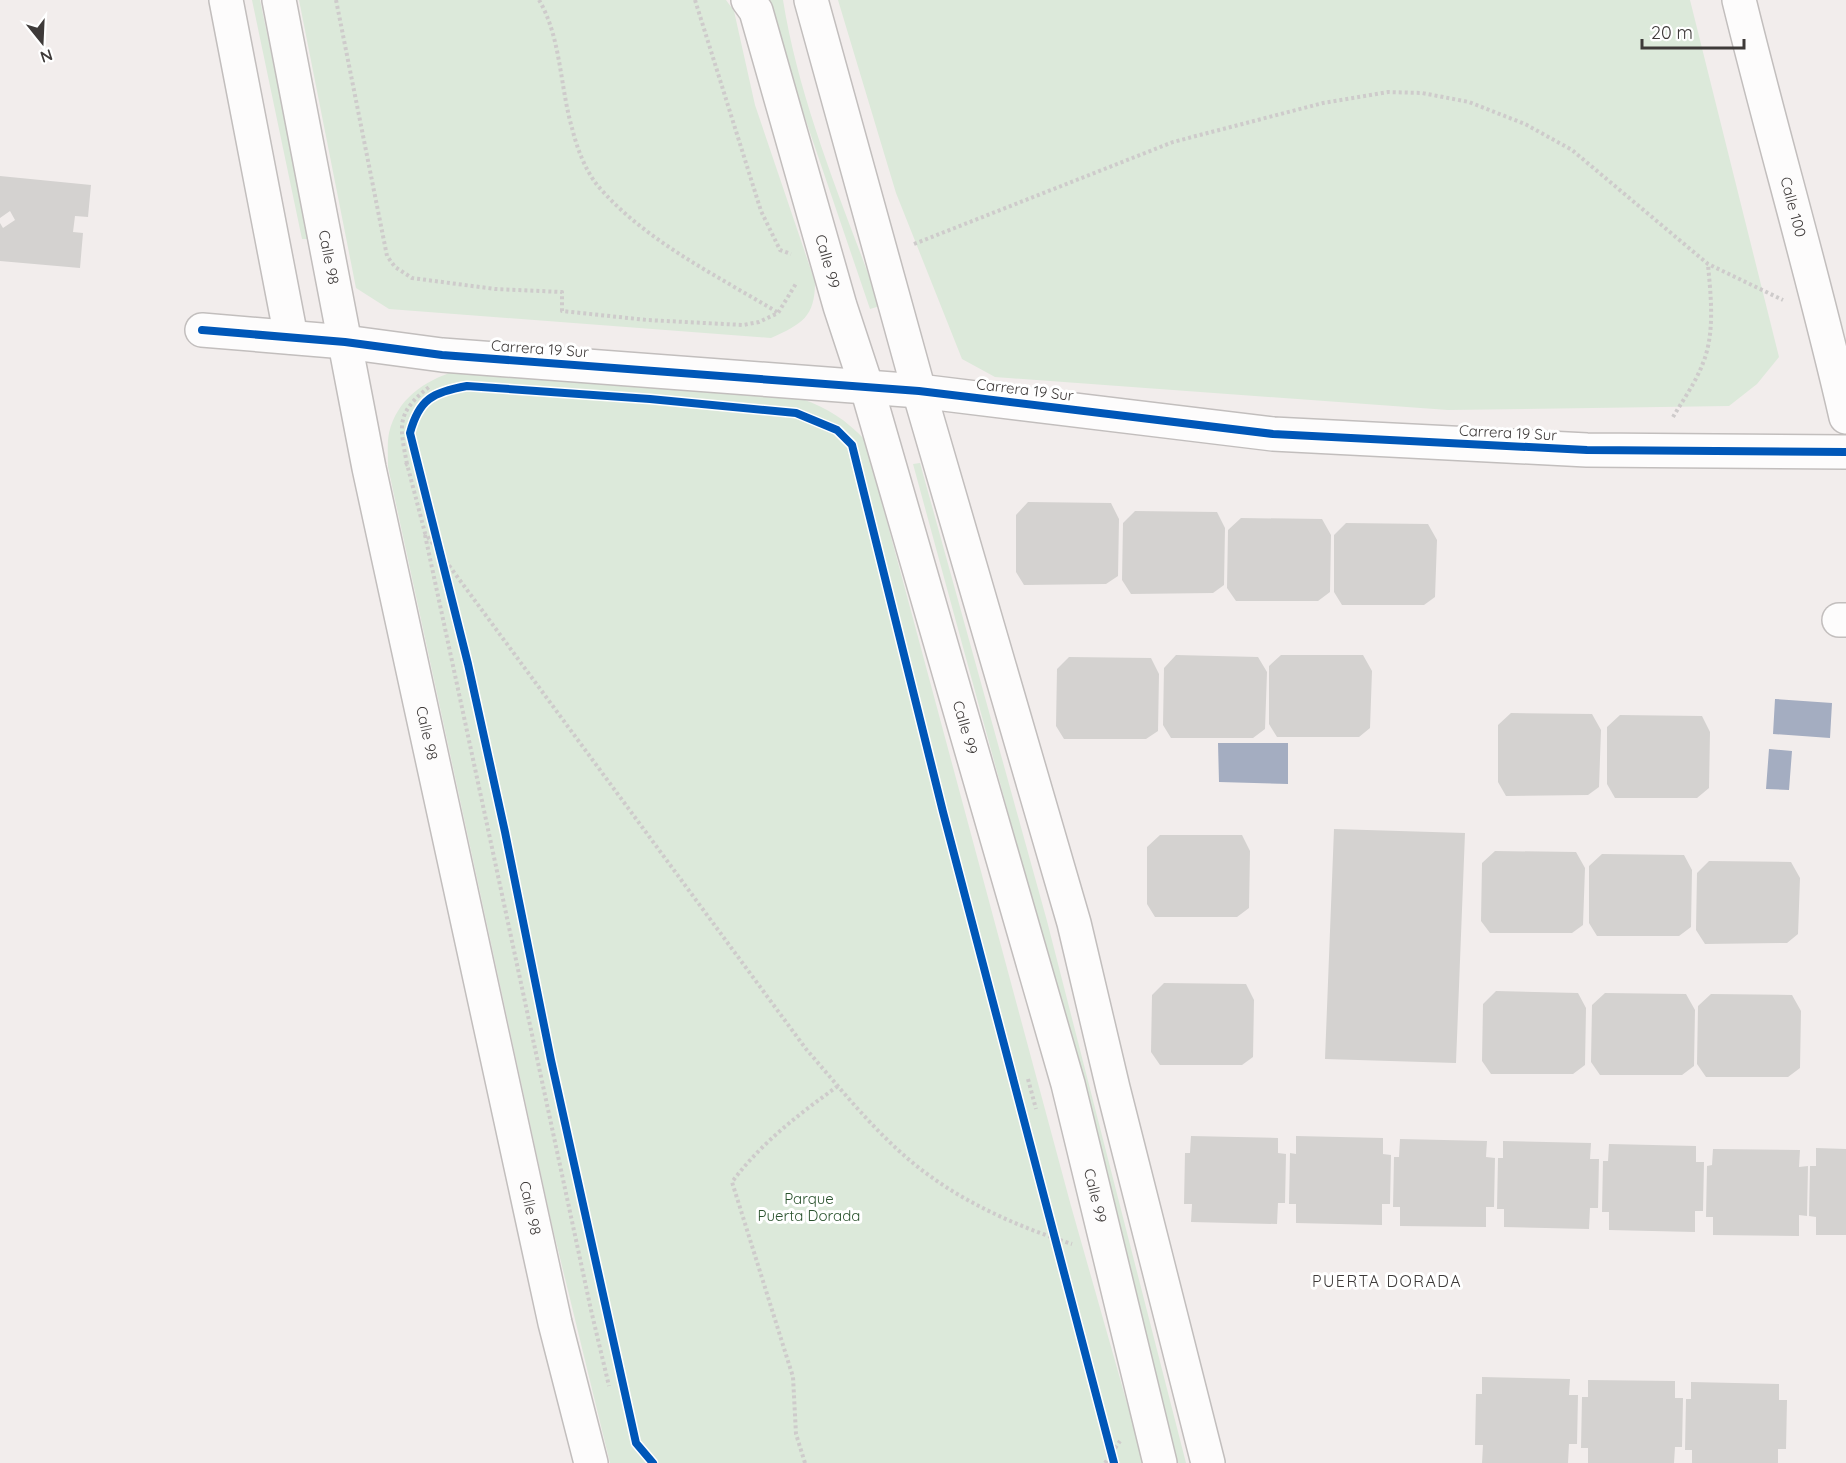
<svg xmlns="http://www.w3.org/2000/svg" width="1846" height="1463" font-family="Quicksand,sans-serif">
<rect width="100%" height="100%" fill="#f2edec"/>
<!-- green -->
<path fill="#dce9da" d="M252,0H260L310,239H302Z
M299,0H726L734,11L755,105L815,282C815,317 802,324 771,338L389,309L356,288Z
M770,0H783C800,106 844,206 880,306L870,309L802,109Z
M838,0H1690L1779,357L1757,384L1729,406L1448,410L995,377L962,359L896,193Z
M455,371L802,399C828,408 846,420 865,440L1071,1206L1144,1463H610L552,1225L388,467C388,456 387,443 389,433C397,399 424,381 455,371Z
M920,463L1047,921L1186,1463H1175L1038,922L913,464Z"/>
<!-- water -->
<path fill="#a4adc1" d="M1775,699L1832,703L1830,738L1773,734Z
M1218,743H1288V784L1219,782Z
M1769,749L1792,751L1789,790L1766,789Z"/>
<!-- building -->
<path fill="#d4d2d0" d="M0,176L91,185L88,217L75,216L73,232L83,233L80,268L0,261V223L3,228L15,220L10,211L0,218Z
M1028,502L1111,503L1119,519L1118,576L1106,584L1024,585L1016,572V515Z
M1135,511L1217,512L1225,528L1224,585L1213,593L1131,594L1122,580L1123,523Z
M1241,518L1322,519L1331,535L1330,592L1318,601H1236L1227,588L1228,530Z
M1346,523L1428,524L1437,540L1435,597L1424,605H1342L1334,592V535Z
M1176,655L1258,657L1267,672L1265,729L1253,738H1171L1163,725L1164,668Z
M1281,655H1363L1372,671L1370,728L1359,737H1277L1269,724V666Z
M1069,657L1151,658L1159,674L1158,731L1146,739H1064L1056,726L1057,669Z
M1511,713L1592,714L1601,730L1599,787L1588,795L1506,796L1498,782V725Z
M1620,715L1702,716L1710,732L1709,788L1697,798H1615L1607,784V727Z
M1334,829L1465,833L1456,1063L1325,1059Z
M1160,835H1242L1250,851L1249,908L1237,917H1155L1147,904V847Z
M1495,851L1576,852L1585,868L1583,925L1572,933H1490L1481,921L1482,863Z
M1602,854L1684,855L1692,870L1691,927L1679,936H1597L1589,923V866Z
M1709,861L1791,862L1800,878L1798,934L1787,943L1705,944L1696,930L1697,873Z
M1164,983L1246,984L1254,1000L1253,1057L1242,1065H1160L1151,1052L1152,995Z
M1496,991L1578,993L1586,1008L1585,1065L1573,1074H1491L1482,1061L1483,1004Z
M1605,993L1686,994L1695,1010L1694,1066L1682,1075H1600L1591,1062L1592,1005Z
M1711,994L1792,995L1801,1011L1800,1068L1788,1077H1706L1697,1064L1698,1006Z
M1191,1136L1278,1138V1153L1286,1154L1285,1203H1278L1277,1224L1191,1222L1192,1204H1184L1185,1153H1190Z
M1296,1136L1383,1138V1154L1391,1155L1390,1204H1382V1225L1296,1223V1204H1289L1290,1153L1296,1154Z
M1400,1139L1487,1141L1486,1157L1495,1158L1494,1207H1486V1227L1400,1226V1207H1393L1394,1157H1399Z
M1503,1141L1591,1143L1590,1159H1599L1598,1208H1590L1589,1229L1504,1227V1209H1497L1498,1158H1503Z
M1609,1144L1696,1146V1162H1704L1703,1211H1695V1232L1609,1230V1212H1602L1603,1161H1608Z
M1816,1148L1846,1149V1235H1816V1217L1809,1216L1810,1166H1816Z
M1713,1149L1800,1150L1799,1167L1808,1166L1807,1216L1799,1215V1236L1713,1235V1217H1706L1707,1166L1712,1165Z
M1482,1377L1570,1379L1569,1395H1578L1577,1444H1569L1568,1463H1482L1483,1445H1475L1476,1394H1482Z
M1588,1380L1675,1381V1398H1683L1682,1447H1675L1674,1463H1588V1448H1581L1582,1397H1588Z
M1691,1382L1779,1384V1400H1787L1786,1449H1778V1463H1692V1450H1685L1686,1399H1691Z"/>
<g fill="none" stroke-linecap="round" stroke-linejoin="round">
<defs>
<g id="minor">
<path d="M226,0L291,337"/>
<path id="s1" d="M279,0L369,468L555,1323L591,1463"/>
<path id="s2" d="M748,0L756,11L840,306L867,388L1068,1084L1160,1463"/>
<path d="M811,0L919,391L1074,923L1113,1088L1208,1463"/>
<path id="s3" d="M1739,0C1773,139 1814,277 1846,417"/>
<path d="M202,330L345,342L442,355L919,391L1273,434L1587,450L1846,452"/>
<path d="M1839,620H1846"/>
</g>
</defs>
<!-- minor casing -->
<use href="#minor" stroke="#c2bebd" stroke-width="36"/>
<!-- path -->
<path stroke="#cecbcb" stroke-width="4" stroke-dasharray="3 3" stroke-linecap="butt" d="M336,0L387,256L395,267L412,278L495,289L562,292V311L647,320L743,325L759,322L778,313L797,282
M539,0C561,37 560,87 572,128C577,148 585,170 598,186C645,241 716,275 777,312
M695,0L761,211L780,250L791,254
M914,244L1173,142L1323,103L1388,92L1422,93L1469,102L1525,124L1572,150L1708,264L1783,300
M1673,417C1683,400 1696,382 1703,363C1715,333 1711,297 1708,265
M407,464C400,426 395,414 429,387
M405,465L407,464L425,533L806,1049C840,1088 873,1130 913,1163C959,1201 1016,1226 1072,1244
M425,535L591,1310L609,1386
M1028,1079L1036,1109
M805,1463L796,1434L793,1377L732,1182C761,1143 799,1114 838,1086
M1105,1463L1120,1441"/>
<!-- minor -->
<use href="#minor" stroke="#fdfcfc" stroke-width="33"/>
<defs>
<path id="cycleway" d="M202,330L345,342L442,355L919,391L1273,434L1587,450L1846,452
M653,1463L636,1443L551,1060L505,832L468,664L410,433C419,399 433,392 467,386L650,399L796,413L837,430L852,445L943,812L1114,1463"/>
</defs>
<!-- cycleway casing -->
<use href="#cycleway" stroke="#fff" stroke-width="11"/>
<!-- cycleway -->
<use href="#cycleway" stroke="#0057b8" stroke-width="8"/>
</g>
<g text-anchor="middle" stroke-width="6" stroke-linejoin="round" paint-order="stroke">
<!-- street labels -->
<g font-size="15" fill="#3e3a39" stroke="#fff">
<text dy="5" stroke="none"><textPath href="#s3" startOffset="214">Calle 100</textPath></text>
<text dy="5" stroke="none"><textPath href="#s1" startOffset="262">Calle 98</textPath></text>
<text dy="5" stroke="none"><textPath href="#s2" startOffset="274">Calle 99</textPath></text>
<text transform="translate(540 349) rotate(4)" y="5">Carrera 19 Sur</text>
<text transform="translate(1025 390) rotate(7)" y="5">Carrera 19 Sur</text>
<text transform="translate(1508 433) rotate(3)" y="5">Carrera 19 Sur</text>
<text dy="5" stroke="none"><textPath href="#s2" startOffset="760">Calle 99</textPath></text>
<text dy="5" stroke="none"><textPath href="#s1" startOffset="748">Calle 98</textPath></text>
<text dy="5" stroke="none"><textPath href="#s2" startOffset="1246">Calle 99</textPath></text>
<text dy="5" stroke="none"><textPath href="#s1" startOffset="1234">Calle 98</textPath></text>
</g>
<!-- park labels -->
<g font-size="15" fill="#2a522d" stroke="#fff">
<text x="809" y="1204">Parque<tspan x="809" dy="17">Puerta Dorada</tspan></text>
</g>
<!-- neighbourhood labels -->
<g font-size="16" letter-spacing="1.5" fill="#3e3a39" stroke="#fff">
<text x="1387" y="1287">PUERTA DORADA</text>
</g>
</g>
<!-- north arrow -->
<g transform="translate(42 42) rotate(162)" stroke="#ffffff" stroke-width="4.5" paint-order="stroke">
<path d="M0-4.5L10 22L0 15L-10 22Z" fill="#3e3a39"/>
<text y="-9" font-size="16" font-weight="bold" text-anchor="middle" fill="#3e3a39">N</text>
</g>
<!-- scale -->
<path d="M1642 39v9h102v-9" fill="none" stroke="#3e3a39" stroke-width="3"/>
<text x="1651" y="39" font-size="18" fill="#3e3a39" stroke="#ffffff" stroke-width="4.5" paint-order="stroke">20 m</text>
</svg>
